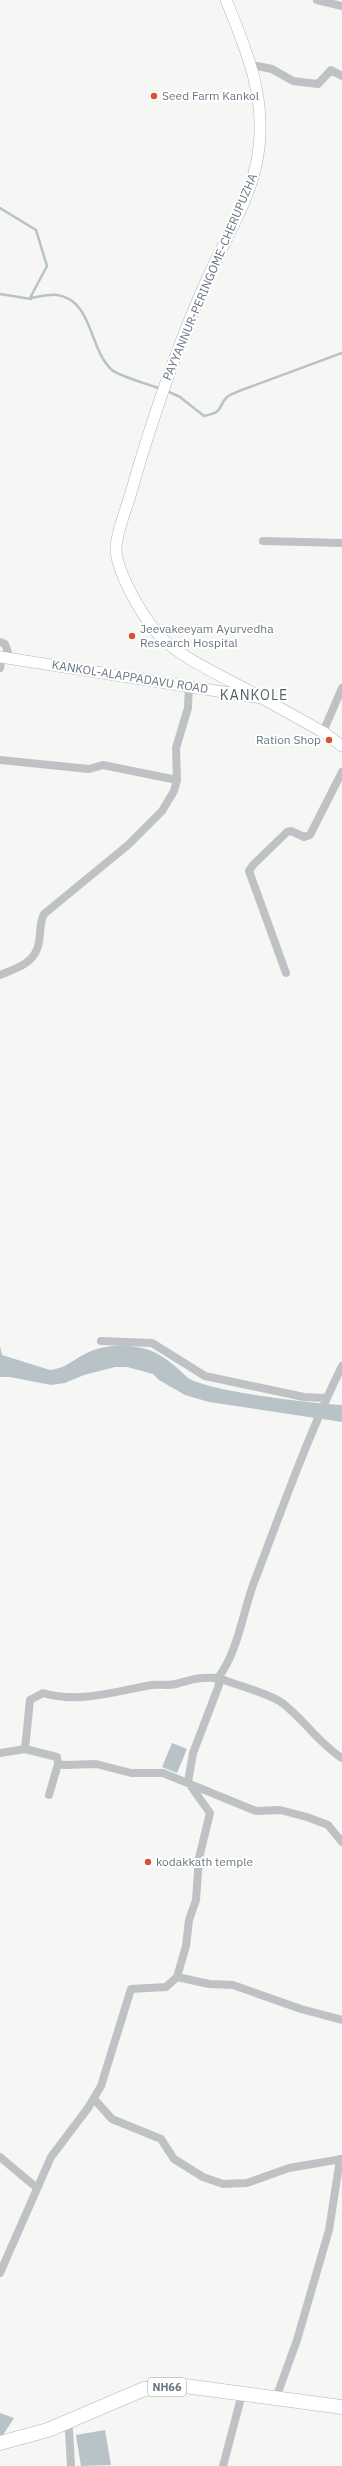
<svg xmlns="http://www.w3.org/2000/svg" width="342" height="2466" font-family="'IBM Plex Sans',sans-serif">
<rect width="100%" height="100%" fill="#f6f6f4"/>
<!-- water -->
<path fill="#b7c3c7" d="M0,1346L2,1355L50,1370C63,1369 72,1361 83,1355C100,1345 122,1344 142,1348C158,1351 176,1366 187,1377C203,1391 317,1404 342,1405V1422L209,1402L185,1395L159,1380L153,1374L127,1367H115L84,1375L65,1383L51,1385L10,1377H0Z
M172,1743L187,1749L177,1773L162,1767Z
M0,2413L14,2418L3,2435H0Z
M105,2430L111,2465L81,2466L76,2435Z"/>
<g fill="none" stroke-linecap="round" stroke-linejoin="round">
<!-- stream -->
<path stroke="#b7c3c7" stroke-width="2.5" d="M0,208L36,230L47,266L30,298
M0,294L31,299
M30,298C38,297 49,294 57,295C93,300 89,350 112,370C118,376 151,385 161,389
M167,391L180,397L204,416C226,411 216,408 227,397C230,394 236,393 239,391L342,353"/>
<defs>
<path id="secondary" d="M226,0C247,51 267,98 258,155C251,199 226,237 208,277C177,346 153,416 132,489C128,505 117,530 116,547C115,570 142,615 157,633C178,658 233,681 262,698
M0,657L262,698L323,732L342,746"/>
<path id="highway" d="M0,2443L48,2430L144,2389L185,2386L342,2407"/>
</defs>
<!-- secondary casing -->
<use href="#secondary" stroke="#b0b6ba" stroke-width="12"/>
<!-- highway casing -->
<use href="#highway" stroke="#b1b5b8" stroke-width="15"/>
<!-- street -->
<path stroke="#bec2c5" stroke-width="8" d="M317,0L342,6
M252,65L272,69L293,81L318,84L331,70L342,76
M263,541L342,543
M0,642L5,644L10,658
M0,668L2,657
M323,732L342,688
M0,760L89,769L103,765L177,780
M286,973L249,871L253,865L287,832L291,831L304,837L310,835L342,772
M0,975C17,968 36,963 39,942C41,932 39,924 44,914L128,845L162,811L174,791L177,780L176,748L188,708L189,685
M101,1341L152,1343L205,1376L304,1397L326,1398
M342,1366C307,1437 281,1512 253,1585C242,1616 238,1651 218,1678C234,1684 267,1693 281,1702C303,1718 319,1744 342,1758
M25,1749L57,1757L58,1764L49,1795
M0,1753L25,1749L30,1700L43,1693C79,1704 116,1691 152,1685C160,1684 168,1686 176,1684C195,1679 197,1677 218,1678L219,1685L193,1753L188,1782L210,1813L199,1858L196,1900L189,1920L186,1946L177,1977L166,1987L131,1989L101,2086L88,2108L51,2157L0,2273
M58,1764L65,1765L96,1764L131,1773H163L256,1811L280,1810L307,1817L328,1825L342,1842
M177,1977L209,1984L233,1985L301,2009L342,2020
M94,2099L112,2119L161,2139L174,2159L203,2177L223,2184L247,2183L289,2168L342,2159
M0,2157L37,2188
M276,2398L297,2340L329,2230L340,2159
M62,2424L69,2430L71,2466
M223,2466L242,2394"/>
<!-- secondary -->
<use href="#secondary" stroke="#fff" stroke-width="11"/>
<!-- highway -->
<use href="#highway" stroke="#fff" stroke-width="14"/>
</g>
<!-- markers -->
<g fill="#d65434" stroke="#fff" stroke-width="1.5">
<circle cx="154" cy="96" r="4"/>
<circle cx="132" cy="636" r="4"/>
<circle cx="329" cy="740" r="4"/>
<circle cx="148" cy="1862" r="4"/>
</g>
<g text-anchor="middle" stroke-width="4" stroke-linejoin="round" paint-order="stroke">
<!-- shield labels -->
<rect fill="#fff" stroke="#95a0a8" stroke-width="1" x="148" y="2378" width="38" height="18" rx="3"/>
<g font-size="11" font-weight="bold" fill="#687782">
<text x="167" y="2391">NH66</text>
</g>
<!-- poi labels -->
<g font-size="12" fill="#687782" stroke="#fff" text-anchor="start">
<text x="162" y="100">Seed Farm Kankol</text>
<text x="140" y="633">Jeevakeeyam Ayurvedha<tspan x="140" dy="14">Research Hospital</tspan></text>
<text x="321" y="744" text-anchor="end">Ration Shop</text>
<text x="156" y="1866">kodakkath temple</text>
</g>
<!-- street labels -->
<g font-size="12" fill="#687782" stroke="#fff">
<text transform="translate(210 277) rotate(-67)" y="4">PAYYANNUR-PERINGOME-CHERUPUZHA</text>
<text transform="translate(130 677) rotate(9)" y="4">KANKOL-ALAPPADAVU ROAD</text>
</g>
<!-- quarter labels -->
<g font-size="14" letter-spacing="1" fill="#556068" stroke="#fff">
<text x="254" y="700">KANKOLE</text>
</g>
</g>
</svg>
